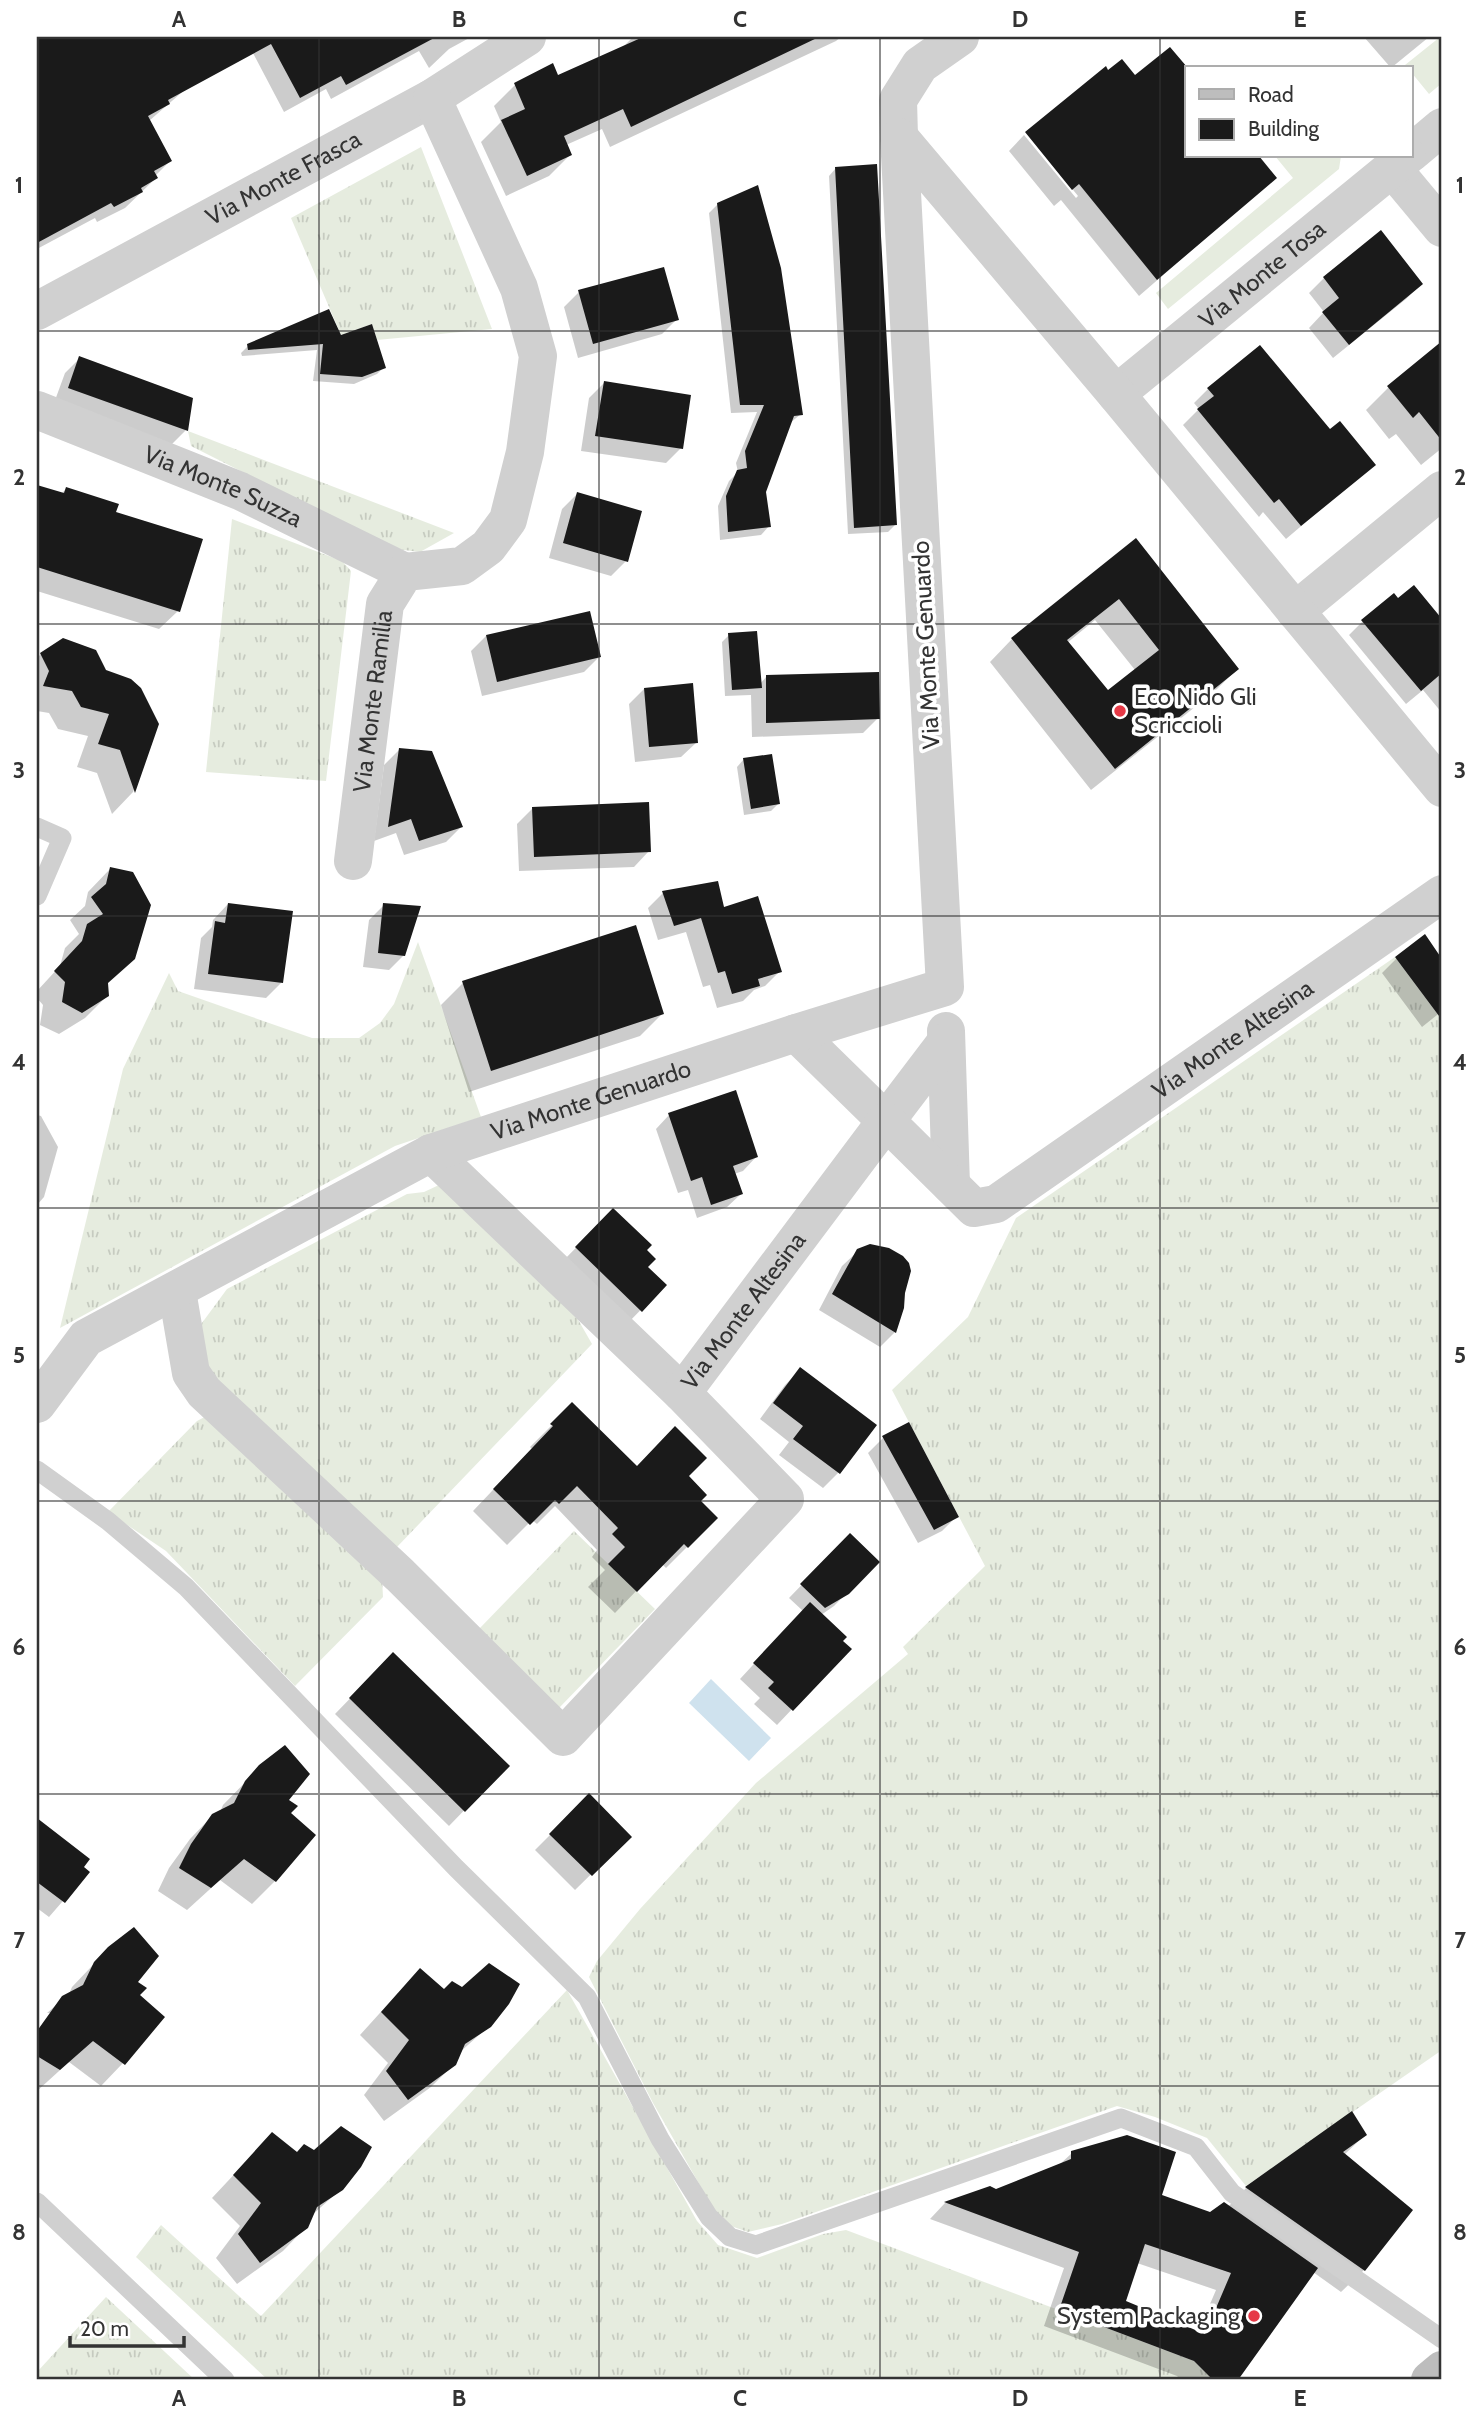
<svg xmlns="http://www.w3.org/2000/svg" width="1479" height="2417" font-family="Cabin,sans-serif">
<defs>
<pattern id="grass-tufts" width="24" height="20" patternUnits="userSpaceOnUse" patternTransform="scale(1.75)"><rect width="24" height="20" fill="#e6ecdf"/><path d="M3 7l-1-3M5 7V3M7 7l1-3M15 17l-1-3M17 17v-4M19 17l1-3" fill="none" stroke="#c6cbc0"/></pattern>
</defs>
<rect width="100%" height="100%" fill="#fff"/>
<!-- grass -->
<path fill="url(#grass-tufts)" d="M421,147L492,329L377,340L372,324L341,335L291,218Z
M188,431L454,533L420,552L396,549L191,446Z
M232,519L342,561L351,571L326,781L206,772Z
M418,942L481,1117L395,1146L60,1328L123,1069L169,973L178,991L312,1038H359L380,1023L394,1004Z
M1395,957L1442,1020V2050L1246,2186L1207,2138L1155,2117L1117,2106L782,2224L748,2232L731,2226L714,2210L653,2103L589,1977L597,1961L640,1909L756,1783L908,1654L903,1647L985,1566L892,1390L968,1317L1016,1218Z
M439,1185L572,1309L592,1344L396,1548L217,1388L205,1365L199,1327L227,1289L407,1194L424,1192Z
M214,1412L382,1578L383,1597L295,1686L166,1551L108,1512L197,1421Z
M574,1531L655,1609L559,1708L479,1629Z
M567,1990L697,2221L718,2245L757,2258L823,2234L846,2230L1194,2361L1213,2380H268L136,2257L161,2225L261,2316Z
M106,2297L195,2380H37V2372Z"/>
<!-- garden -->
<path fill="#e6ecdf" d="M1440,37H1442V83L1429,94L1411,72V68L1405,65Z
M1275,156H1341L1339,169L1168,309L1156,293L1293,178Z"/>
<!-- water -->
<path fill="#cfe2ee" d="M711,1679L771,1738L749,1761L689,1703Z"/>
<!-- shadow -->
<path fill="#0003" fill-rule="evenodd" d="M37,37H161L188,87L149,121L170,161L155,176L156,178L125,208L97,222L95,218L37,249Z
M471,37L449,49L429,68L419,51L331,99L326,89L284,112L245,38Z
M633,37H841L836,41L610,147L602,129L566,145L570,155L549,176L506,196L481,142L501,122L494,106L515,85L557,77L623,47Z
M1364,37H1429L1391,68Z
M1027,133L1187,156H1257L1275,178L1139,296L1061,200L1054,206L1009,151L1024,135L1076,198L1078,196Z
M836,168L895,525L888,532L848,534L829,176Z
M718,204L801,414L790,423L765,492L769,526L761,535L720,540L718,506L729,481L738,472L736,463L757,412L731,413L709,213Z
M1324,278L1421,284L1406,299L1333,358L1309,328L1324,312L1309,293Z
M579,292L677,319L662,334L578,358L564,307Z
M340,338L384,367L377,374L354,384L313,381L317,350L242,356L241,353L248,346Z
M1442,343V448L1421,465L1396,434L1389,439L1366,410L1388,388Z
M80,358L186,430L171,445L54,403L65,373Z
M604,383L681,448L666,463L581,451L589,398Z
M1208,389L1329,432L1373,465L1286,539L1263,512L1259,517L1183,425L1199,409L1194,403Z
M37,487L61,494L66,489L114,513L178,611L159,629L37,591Z
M577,494L626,561L611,576L549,558L562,509Z
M1136,541L1237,669L1215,691L1091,790L990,662L1012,639ZM1095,620L1135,670L1107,693L1067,643Z
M1414,587L1442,621V713L1423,690L1406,704L1349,635L1363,621L1398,600Z
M729,635L760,684L766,677L878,718L863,733L752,737L751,695L725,696L722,642Z
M486,636L599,657L584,672L482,696L471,651Z
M41,654L105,672L157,725L133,792L112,814L97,773L77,767L88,736L58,729L49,713L37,711V658Z
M644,689L697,742L681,757L635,762L629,704Z
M399,750L461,827L446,842L404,855L396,833L374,841L384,765Z
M744,759L778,804L771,811L744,815L737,767Z
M533,808L649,851L634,867L519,871L517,824Z
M110,869L133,958L114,977V975L100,987L108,995L85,1018L59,1034L40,1025L43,1005L37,998V991L60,966L65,948L79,934L70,920L85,906L88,892Z
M663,893L723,909L780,971L765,986L754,990L743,1001L717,1008L710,985L703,987L686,932L658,940L648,908Z
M228,904L281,983L266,998L194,989L201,938L212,927L213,920Z
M384,905L404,955L389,970L363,967L369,920Z
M1424,937L1442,962V1011L1422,1027L1382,973L1397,958Z
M463,983L662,1014L640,1036L469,1092L441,1005Z
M37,1115L41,1116L58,1147L44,1197L37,1205Z
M669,1115L756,1157L743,1171L734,1174L741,1194L727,1207L697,1218L688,1190L678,1193L656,1129Z
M613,1210L644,1250L646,1267L665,1285L625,1326L561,1263Z
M858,1251L895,1332L880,1347L819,1310L842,1266Z
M800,1370L874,1426L838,1473L823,1488L779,1455L789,1442L760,1419L785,1385Z
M572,1405L636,1468L686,1476L699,1502L716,1518L666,1568L662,1564L615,1613L588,1587L605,1570L592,1557L597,1550L555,1506L537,1524L532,1520L507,1545L473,1511L532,1449L530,1447Z
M883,1438L957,1516L942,1531L918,1543L868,1453Z
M850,1535L877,1562L834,1606L821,1615L849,1649L777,1725L754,1704L760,1698L740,1679L803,1611L789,1598Z
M393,1654L507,1766L449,1826L335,1714Z
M260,1767L286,1800L289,1814L313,1835L275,1881L252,1904L220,1880L187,1910L158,1891L169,1868L190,1839L213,1815L220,1812L223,1805Z
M589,1796L629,1837L575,1890L535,1850Z
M48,1829L88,1872L49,1917L37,1908V1840Z
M109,1948L135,1982L138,1995L123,2063L101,2086L69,2062L37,2091V2032L51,2013H47L69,1994L72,1987Z
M444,1992L489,2026L458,2054L454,2064L431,2087L384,2121L364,2095L388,2063L360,2035L398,1993Z
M1351,2113L1365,2135L1344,2155L1364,2270L1341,2292L1313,2272L1237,2378L1240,2380H1181L1177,2376L1044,2326L1064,2268L930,2219L945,2203L990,2188L996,2191L1059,2165L1072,2153L1159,2196L1210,2214L1228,2207L1246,2188ZM1137,2263L1216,2290L1198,2332L1124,2302Z
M272,2134L341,2189L310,2217L306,2227L283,2251L237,2284L216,2258L240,2226L212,2198Z"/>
<!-- building -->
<path fill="#1a1a1a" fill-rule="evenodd" d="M37,37H436L346,85L341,76L300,98L271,44L168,100L170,104L148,116L172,161L154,171L158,178L141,188L143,192L114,207L111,203L37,243Z
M643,37H819L631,127L623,109L564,136L572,155L527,176L501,120L525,109L514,83L553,63L558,75Z
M1170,47L1187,67V156H1259L1277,178L1157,280L1079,184L1072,190L1025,132L1106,66L1108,70L1122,59L1135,75Z
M877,164L897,525L854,528L835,167Z
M758,185L781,268L803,415L794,416L766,492L771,527L728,532L726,496L737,470L747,468L745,451L764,405H740L717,203Z
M1381,230L1423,284L1349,345L1322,312L1339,298L1323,277Z
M664,267L679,320L593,344L578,290Z
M329,309L341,335L372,324L386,368L362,377L320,374L323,344L248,350L247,344Z
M1442,341V441L1419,412L1413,418L1387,386Z
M1260,345L1330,429L1340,421L1376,465L1301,526L1279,499L1274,503L1197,409L1214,396L1207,388Z
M79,356L193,398L188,431L68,388Z
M604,381L691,395L683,449L595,436Z
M37,485L64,493L66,487L119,504L116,512L203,539L180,612L37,567Z
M577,492L642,511L628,562L563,543Z
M1136,538L1239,669L1115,769L1011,638ZM1119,599L1159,650L1108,690L1067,640Z
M1414,585L1442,619V673L1421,691L1361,620L1394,593L1398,598Z
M590,611L601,657L497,682L486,635Z
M757,631L762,688L732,690L728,633Z
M63,638L96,650L106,670L131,679L141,688L159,724L135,793L120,750L98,744L109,714L81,707L72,691L43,686L49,671L40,653Z
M879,672L880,719L766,723V675Z
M693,683L698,743L649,747L644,688Z
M399,748L432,751L463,827L419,841L411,819L388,827Z
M772,754L780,804L751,809L743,758Z
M649,802L651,852L534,857L532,807Z
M110,867L133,872L151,905L135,959L108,983L109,996L82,1013L62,1002L65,982L54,971L82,941L87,924L103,914L91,897L106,884Z
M718,881L724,907L758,896L782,972L758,979L760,986L732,994L725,971L718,973L701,918L674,926L662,891Z
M228,903L293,911L283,983L208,974L215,921L225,923Z
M383,903L421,906L405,956L378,953Z
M636,925L664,1014L491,1071L462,981Z
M1425,934L1442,959V1020L1395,957Z
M736,1090L758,1157L733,1166L743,1194L711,1205L702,1177L691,1181L668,1113Z
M613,1208L652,1245L647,1250L656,1259L648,1267L667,1285L642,1312L575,1247Z
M870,1244L889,1248L903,1256L909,1263L911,1271L905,1293L904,1308L896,1333L832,1294L857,1249Z
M800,1367L877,1425L840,1474L793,1439L803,1426L773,1403Z
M572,1402L637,1466L675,1426L707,1458L689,1476L707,1495L701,1501L718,1518L688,1548L684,1544L637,1592L608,1564L625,1547L612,1534L618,1528L577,1486L559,1504L555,1500L530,1525L493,1489L553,1426L550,1424Z
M909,1422L959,1517L934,1530L882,1436Z
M850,1533L880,1562L849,1594L825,1608L800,1584Z
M810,1602L847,1637L843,1641L852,1649L793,1711L768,1688L774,1682L753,1663Z
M393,1652L510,1766L465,1812L349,1698Z
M285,1745L310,1774L289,1800L298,1806L291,1813L316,1835L276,1882L244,1859L211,1888L179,1868L191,1844L212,1814L234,1803L245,1781L259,1765Z
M589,1793L632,1837L592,1876L549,1834Z
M37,1818L90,1859L84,1867L90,1872L65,1903L37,1882Z
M134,1927L159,1956L138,1982L147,1988L140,1995L165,2017L125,2065L93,2041L60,2070L37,2056V2031L62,1996L83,1985L94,1962L108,1947Z
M489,1963L520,1984L509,2004L491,2027L465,2044L456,2065L408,2100L386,2071L409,2040L381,2012L420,1968L444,1989L452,1981L462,1987Z
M1352,2111L1367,2135L1343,2152L1413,2210L1365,2271L1245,2187Z
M341,2126L372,2147L361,2167L343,2190L317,2207L308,2228L260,2263L238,2234L261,2203L233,2175L272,2132L297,2152L304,2144L314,2150Z
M1127,2135L1176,2152L1162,2195L1210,2212L1224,2202L1318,2268L1238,2380H1213L1194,2361L1059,2310L1079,2252L944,2202L990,2186L996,2189L1071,2159V2151ZM1145,2244L1231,2273L1205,2334L1126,2301Z"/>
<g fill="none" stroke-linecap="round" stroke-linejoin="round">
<!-- lane -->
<path stroke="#d0d0d0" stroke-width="19" d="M37,827L62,838L37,896
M37,1470L108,1521L186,1587L456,1868L587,1997L660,2139L709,2217L730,2237L756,2245L1121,2118L1196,2147L1232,2193L1442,2339
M37,2202L225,2380"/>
<!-- street -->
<g stroke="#d0d0d0" stroke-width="38">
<path d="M899,137L898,100L920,65L960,37"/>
<path d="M1411,153L1442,127"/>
<path d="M1392,168L1442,228"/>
<path id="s1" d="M37,311L432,98L527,37"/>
<path id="s2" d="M1116,394L1407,156"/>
<path id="s3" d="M37,410L240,491L405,572"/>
<path d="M1295,611L1442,490"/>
<path id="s4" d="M353,861L385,604L405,572L462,566L488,547L508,520L525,452L538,356L519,288L432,98"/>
<path d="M946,1031L951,1185"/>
<path d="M796,1033L886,1121L946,1042"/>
<path d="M431,1153L682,1393"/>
<path id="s5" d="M177,1291L191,1373L204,1392L400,1575L563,1737L785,1499L682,1393L886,1121L974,1208L996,1204L1442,894"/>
<path id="s6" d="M37,1404L86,1338L431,1153L796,1033L945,987L899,137L1116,394L1442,788"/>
</g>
<!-- secondary -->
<path stroke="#bdbdbd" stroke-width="38" d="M1430,2380L1442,2370"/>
</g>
<!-- grid -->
<path fill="none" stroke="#333" stroke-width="2" stroke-opacity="0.55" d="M319,37V2380M599,37V2380M880,37V2380M1160,37V2380M37,331H1442M37,624H1442M37,916H1442M37,1208H1442M37,1501H1442M37,1794H1442M37,2086H1442"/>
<!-- markers -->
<g fill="#e63946" stroke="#fff" stroke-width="2.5">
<circle cx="1120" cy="711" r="7"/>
<circle cx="1254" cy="2316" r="7"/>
</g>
<g text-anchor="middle" stroke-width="7" stroke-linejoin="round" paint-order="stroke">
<!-- street labels -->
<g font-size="24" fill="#333" stroke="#fff">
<text dy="8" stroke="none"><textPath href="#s1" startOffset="280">Via Monte Frasca</textPath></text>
<text dy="8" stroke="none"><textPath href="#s2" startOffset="189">Via Monte Tosa</textPath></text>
<text dy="8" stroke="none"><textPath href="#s3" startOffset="201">Via Monte Suzza</textPath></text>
<text transform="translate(926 645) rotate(-93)" y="8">Via Monte Genuardo</text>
<text dy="8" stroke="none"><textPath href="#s4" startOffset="161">Via Monte Ramilia</textPath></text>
<text dy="8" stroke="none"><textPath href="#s5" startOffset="1852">Via Monte Altesina</textPath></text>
<text dy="8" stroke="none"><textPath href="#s6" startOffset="642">Via Monte Genuardo</textPath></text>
<text dy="8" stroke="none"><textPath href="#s5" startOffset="1180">Via Monte Altesina</textPath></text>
</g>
<!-- poi labels -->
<g font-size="24" fill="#333" stroke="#fff" text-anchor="start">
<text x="1134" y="705">Eco Nido Gli<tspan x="1134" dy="28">Scriccioli</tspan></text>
<text x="1240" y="2324" text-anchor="end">System Packaging</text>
</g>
</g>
<!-- border -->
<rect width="1479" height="2417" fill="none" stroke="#ffffff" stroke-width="77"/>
<!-- legend -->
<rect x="1185" y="66" width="228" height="91" fill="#ffffff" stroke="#adadad" stroke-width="2"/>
<rect x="1199" y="89" width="35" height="10" fill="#bdbdbd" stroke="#adadad" stroke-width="2"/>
<text x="1248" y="102" font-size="21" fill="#333333">Road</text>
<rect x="1199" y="119" width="35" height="21" fill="#1a1a1a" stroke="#adadad" stroke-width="2"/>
<text x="1248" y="136" font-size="21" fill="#333333">Building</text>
<!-- scale -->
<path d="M70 2336v10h114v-10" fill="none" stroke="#333333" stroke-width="3.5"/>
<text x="80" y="2336" font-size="21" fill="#333333" stroke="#ffffff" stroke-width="5" paint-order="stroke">20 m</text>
<rect x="38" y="38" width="1402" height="2340" fill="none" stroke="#333" stroke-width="2.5"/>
<g font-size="23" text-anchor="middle" font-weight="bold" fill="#333">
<text x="179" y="27">A</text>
<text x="459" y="27">B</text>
<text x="740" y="27">C</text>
<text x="1020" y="27">D</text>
<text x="1300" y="27">E</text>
<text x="19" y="193">1</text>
<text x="1460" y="193">1</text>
<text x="19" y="485">2</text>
<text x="1460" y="485">2</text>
<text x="19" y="778">3</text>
<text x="1460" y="778">3</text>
<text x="19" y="1070">4</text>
<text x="1460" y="1070">4</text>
<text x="19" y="1363">5</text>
<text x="1460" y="1363">5</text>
<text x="19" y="1655">6</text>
<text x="1460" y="1655">6</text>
<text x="19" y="1948">7</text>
<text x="1460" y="1948">7</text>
<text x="19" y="2240">8</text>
<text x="1460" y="2240">8</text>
<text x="179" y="2406">A</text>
<text x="459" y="2406">B</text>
<text x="740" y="2406">C</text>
<text x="1020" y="2406">D</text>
<text x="1300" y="2406">E</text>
</g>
</svg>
